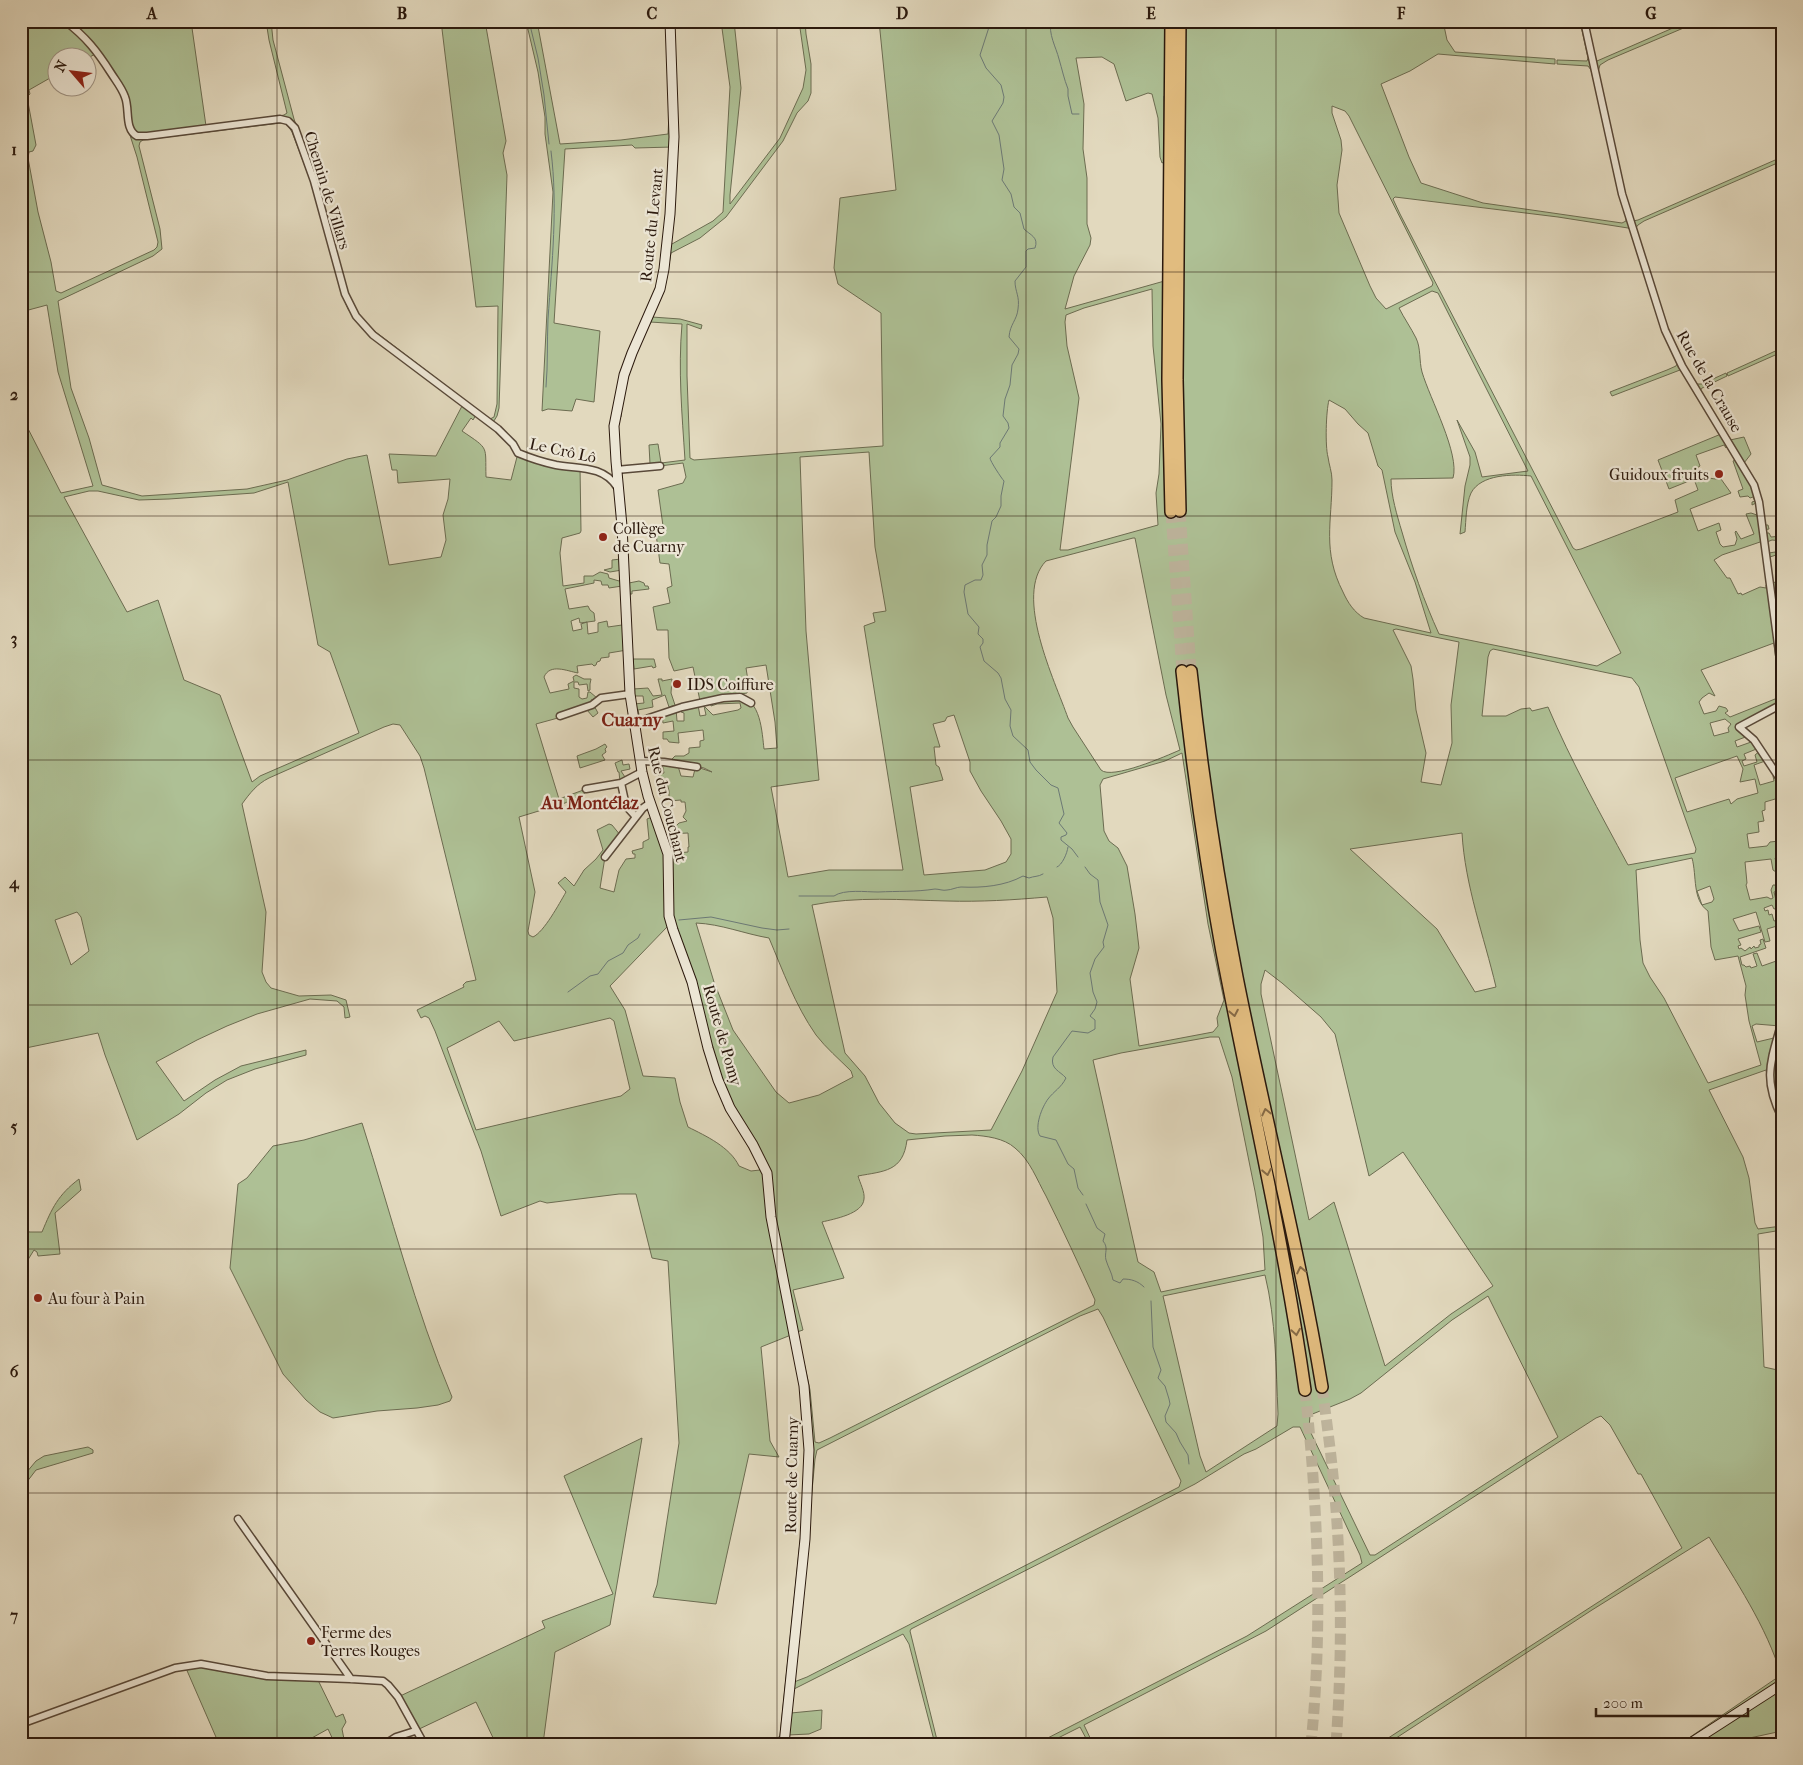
<svg xmlns="http://www.w3.org/2000/svg" width="1803" height="1765" font-family="'IM FELL French Canon',serif">
<rect width="100%" height="100%" fill="#e2d9be"/>
<filter id="stains"><feTurbulence type="fractalNoise" baseFrequency=".004" numOctaves="4"/><feColorMatrix values="0 0 0 0 .2 0 0 0 0 .09 0 0 0 0 .02 0 0 0 .5 -.17"/></filter>
<radialGradient id="worn" r=".72"><stop offset=".6" stop-color="#630" stop-opacity="0"/><stop offset="1" stop-color="#630" stop-opacity=".3"/></radialGradient>
<!-- green -->
<path fill="#aec095" stroke="#6c6c51" fill-rule="evenodd" d="M21,21H191L206,126L275,117L284,115L287,113L269,40L266,21H271L273,40L294,119L316,181L347,295L364,323L490,419L494,417L497,404L498,306L476,307L441,21H485L506,141L503,153L507,175L499,408L497,416L492,424L477,413L473,420L471,418L462,431C490,450 485,445 486,477L511,480L518,453L545,463L580,467L581,531L580,533L562,538L560,553L563,586L584,583V576H593L600,572L608,574L609,578L619,581L622,577V586L609,588L608,585H602L601,581L594,580V583L565,589L569,609L588,606L590,610L594,613L595,621L580,623L579,618L571,621L573,631L582,629L581,624L587,622L588,634L598,632V623L607,621L608,627L622,625V618H625L627,650L609,653V657L601,658L600,661L597,662L596,665L594,666L592,664L577,666L578,673C567,671 550,663 544,677L550,693L569,689L568,684L574,681L573,677L576,675L584,679H591L590,684V690L588,691L587,684L579,685L578,682H574V688L579,689V697L582,699L587,698L588,692H590L597,698L591,700L598,713L593,717L587,710L536,724L559,799L586,789L587,792L565,803L519,817L535,892L528,931L529,935L533,937C544,932 559,904 566,892L558,883L565,877L574,886L584,870L596,859L603,850L597,830L609,824L612,825L621,836L605,857L600,888L614,892L619,870L626,859L635,858V854H633L632,851L643,848V842L649,839L647,819L655,816L667,850H676L677,853L688,852V847H689L688,833L668,834L679,823L687,821L683,817L686,811L685,802H681V800L669,801V791L666,779H659V774L664,773L662,763L678,766L681,776L693,777L695,769L697,767L712,772L704,768L671,760L675,756H684L689,753V748L700,747V741L704,740L703,730L678,733L679,743L669,742L667,739H663V732L674,731L673,721L663,723L662,715L654,717L676,709L677,721H684V713L681,712V708L698,705L700,716L706,715L704,706L713,715L738,710L741,708L740,703L717,704L711,706L710,701C719,699 729,697 738,697C761,698 762,733 764,749L777,748L775,722L766,665L746,668L749,687L747,693L700,701L693,667L674,671L669,658L668,630H657L653,607L670,603L667,588L672,586L669,564L660,563L656,534L664,533L658,490L683,483L686,477L683,463L660,466V463L650,464L649,445L658,444L661,463L685,460C682,414 678,370 682,324L650,322C637,349 622,386 621,417H619V410H615L619,387L629,352L632,353L660,289L664,269H661L667,215L669,156H673V147L635,148L632,145L565,149L554,323L600,331L594,402L576,399L572,411L548,409L542,411L553,192L545,134V117L538,72L526,21H537L560,144L621,140L668,134L670,95L667,21H674C678,97 678,165 671,241L672,244L713,221L723,212L730,87L721,21H734L741,88L730,195V204L780,138L803,88L806,70L800,28L801,21H805L806,34L811,64V93L808,101L797,113L783,141L726,217L700,238L671,253L665,287L652,317L680,319L702,325L701,329L687,324V376L690,458L694,460L883,446L881,313L838,284L834,268L840,198L896,190L879,21H1443L1447,40L1455,52L1555,59V64L1438,54L1410,71L1381,84L1409,157L1421,183L1483,203L1622,223L1626,221V215L1591,70L1588,66L1557,64V60L1587,61L1588,58L1580,21H1586L1593,52L1597,61L1689,21H1700L1608,60L1600,65L1598,72L1624,191L1633,221L1638,220L1782,157V161L1644,221L1638,225L1635,229L1666,328L1693,380L1696,384H1702L1726,373L1727,376L1702,388L1700,391L1730,440L1744,437L1751,454L1744,463L1757,484L1764,525H1768L1769,529L1763,530L1759,502L1754,485L1758,502L1752,505V502L1755,501L1753,497L1750,498L1748,496L1740,497L1738,491L1743,489L1733,461L1739,458L1730,444L1726,448L1724,445L1696,455L1700,466L1697,468C1704,478 1709,479 1721,479L1731,493L1690,509L1698,531L1719,523L1721,530L1716,532L1720,544L1723,547L1735,545L1737,539L1735,532L1736,531L1741,539L1754,534L1746,514L1751,513L1760,516L1763,541L1722,555L1714,560L1727,578H1730L1738,594L1741,593L1742,595L1760,587L1766,588V585L1782,580V589L1773,591L1782,651V668H1780L1782,677V704L1738,727L1748,736L1735,741L1737,747L1754,741L1759,748L1744,754L1746,759L1742,761L1744,766L1757,762L1755,755L1761,750L1768,760L1754,765L1760,785L1774,781L1773,776L1777,775L1782,783V797L1765,802V810L1762,811L1764,821L1758,822L1759,832L1747,834L1749,848L1767,846L1770,842L1779,841L1782,844V855L1775,858L1776,862L1782,861V874H1779L1773,870L1771,859L1745,862L1747,883L1746,885L1750,900L1767,897L1771,899L1773,898L1771,890L1773,885H1775L1776,887L1782,885V889L1774,892L1778,908L1774,909L1772,905L1764,908L1765,911L1768,910L1769,915L1772,914L1774,921L1778,920L1779,924L1782,923V943L1777,926L1767,929L1770,941L1765,942L1756,912L1733,919L1739,931L1759,926L1761,932L1738,939L1741,945L1738,946L1739,949L1741,948L1745,951L1750,947L1751,949L1754,946L1755,948L1759,947V945L1761,944L1760,940L1763,939L1766,948L1740,957L1742,965H1744L1746,967L1750,966L1751,968L1757,966L1753,954L1757,953L1762,966L1782,959V1020L1780,1026L1756,1024L1752,1026L1757,1042L1778,1037L1782,1024V1123L1771,1095L1766,1070L1709,1090L1743,1157L1749,1178L1755,1223L1758,1229L1782,1226V1230L1758,1234L1764,1367L1782,1371V1731L1745,1739L1705,1741L1700,1744H1680L1781,1675C1767,1627 1735,1580 1709,1537L1592,1610L1387,1744H1379L1682,1548L1641,1474H1638L1610,1425L1601,1416L1596,1418L1266,1631L1084,1725L1093,1744H1089L1080,1727L1046,1744H1036L1247,1636L1362,1563L1360,1555L1300,1427H1293L1256,1449L1244,1454L1195,1484L911,1629L910,1631L938,1744H935L909,1644L903,1634L794,1689L792,1694L791,1713L822,1710L821,1729L809,1734L788,1735L787,1744H760L776,1739L780,1736L806,1484L807,1457L804,1406L791,1335L761,1347L770,1441L779,1457L749,1454L716,1604L653,1597L657,1585L679,1443L668,1261L652,1258L636,1194H619L547,1203L540,1201L501,1216L481,1151L435,1031L429,1018L425,1016L421,1018L417,1010L464,987L463,985L466,982L476,980L424,768L420,756L400,725L393,724L384,727L269,778C257,784 250,793 242,804L266,912L262,972L266,982L271,988L299,996L331,995L346,1000L350,1017L345,1018L344,1007L337,1001L310,999L257,1014L227,1026L197,1040L156,1062L184,1101L215,1080L241,1066L306,1050V1055L255,1069L227,1080L206,1093L179,1114L137,1140L105,1055L98,1033L21,1049V415L61,493L93,486L58,372L47,305L21,312ZM97,53L123,95L128,129L137,157L158,242L157,247L154,250L61,293L56,291L51,262L38,212L28,158L29,152L33,151L36,145L27,97L30,94L29,90L57,74L58,58H88ZM1102,57L1114,64L1126,101L1148,93L1152,94L1158,118L1160,157L1162,163L1164,162V96H1168V280L1065,309L1074,276L1090,245L1091,238L1087,224V178L1083,149L1084,104L1076,58ZM1332,106L1345,111L1349,116L1433,283L1432,286L1386,309L1376,298L1370,286L1339,213L1337,185L1342,150L1341,140L1332,113ZM280,123L287,124L292,132L311,182L341,291L348,309L365,331L462,406L436,456L389,454L392,470H397L398,483L450,479L448,499L443,515L446,540L441,557L389,565L367,455L347,459L287,480L247,489L142,496L102,485L89,438L71,388L58,301L153,256L162,249L160,229L139,146L140,142L143,140ZM1395,197L1558,217L1628,228L1631,231L1660,325L1677,364L1676,366L1667,370L1610,392L1612,396L1680,370L1682,372L1721,434L1658,460L1669,489L1694,479L1698,490L1675,500L1678,512L1581,549L1576,550L1573,548L1400,214L1393,199ZM1152,289L1153,346L1161,424L1159,474L1156,493L1158,525L1068,550H1060L1079,398L1067,346L1065,322L1066,315L1084,308ZM1432,291L1438,293L1528,471L1482,477L1475,452L1457,420L1470,457V465L1465,486L1460,534L1465,532C1466,520 1466,504 1471,493C1481,474 1513,474 1531,476L1621,653L1597,666L1439,634C1424,601 1412,567 1402,532C1397,515 1391,496 1391,479L1453,478C1460,454 1430,399 1422,372C1419,361 1421,348 1416,338C1411,328 1404,318 1399,308ZM1329,400L1345,409L1358,424L1368,433L1378,466L1382,470L1395,532L1415,582L1431,633L1364,618C1354,612 1348,603 1343,592C1322,551 1332,522 1332,480C1332,472 1329,465 1328,457C1325,446 1326,411 1329,400ZM869,452L875,547L886,611L873,613L875,622L864,626L903,870H829L788,877L771,787L819,780L806,631L800,457ZM288,482L318,645L330,652L359,733L260,776L252,782L220,695L184,680L158,600L127,612L64,497L89,491H98L139,500L169,499L254,493ZM1133,538H1135L1166,695L1180,750C1166,756 1112,780 1101,770L1073,727L1068,718C1055,681 1013,595 1046,561ZM1396,629L1459,642L1451,705L1452,743L1441,785L1421,782L1426,753L1416,710L1413,679L1411,666L1393,630ZM1774,643L1780,697L1730,717L1725,713L1728,711L1726,708L1719,706L1716,711L1704,714L1699,702L1702,698L1709,693L1715,696L1701,670ZM1493,649L1632,678L1639,687L1696,849L1695,853L1628,865C1600,813 1571,761 1548,707L1532,711L1530,708L1521,709L1506,716H1482L1488,657L1490,651ZM954,715L970,762V771L981,791L1001,821L1011,839V854L1006,862L985,870L924,875L910,787L943,780L939,767L936,765L934,747H940L933,724L945,721L947,717ZM1725,719L1731,724L1728,728L1729,732L1714,736L1710,723ZM1182,753L1208,924L1224,1000L1217,1018L1218,1026L1213,1032L1139,1046L1130,979L1139,948L1135,914L1127,866L1118,848L1109,841L1104,831L1100,785L1103,779L1165,761ZM1737,756L1743,769L1740,782L1755,779L1758,793L1737,799L1731,804L1729,799L1687,812L1675,778ZM1462,833C1465,886 1484,936 1496,987L1475,992L1437,929L1350,849ZM1692,858C1697,876 1692,900 1708,911L1711,947L1715,960L1738,956L1746,986L1745,995L1749,1021L1761,1065L1708,1083L1664,998L1650,977L1643,963L1640,940L1636,870ZM1710,886L1714,899L1712,902L1702,905L1697,891ZM1047,897L1053,918L1057,992L1022,1071L991,1130L916,1134L909,1133L895,1123L879,1103L865,1076L845,1053L812,905C857,896 902,900 947,901C980,902 1013,900 1047,897ZM77,912L81,917L89,951L71,965L55,920ZM696,923C721,924 745,934 769,938C783,971 795,1005 816,1035C826,1048 839,1059 851,1071L853,1077L819,1095L789,1103L776,1092L733,1030L714,982ZM667,927L670,932C679,954 688,977 693,1000C699,1024 703,1047 711,1070C723,1104 741,1134 759,1165L760,1170L751,1171L739,1166C730,1147 706,1136 688,1127L680,1102L675,1078L643,1076L625,1010L610,986ZM1265,970L1282,983L1321,1017L1335,1034L1369,1176L1403,1152L1493,1286L1451,1314L1385,1366L1334,1202L1309,1220L1261,994V984ZM610,1018L614,1021L630,1089L621,1096L476,1130L447,1048L499,1021L514,1041ZM1210,1037H1219L1232,1077L1255,1191L1263,1237L1265,1270L1161,1292L1154,1272L1138,1262L1093,1060L1121,1053ZM972,1135C986,1136 1004,1138 1015,1148C1030,1160 1037,1180 1046,1196C1063,1230 1079,1265 1095,1300L1094,1305L830,1438L819,1443L815,1442L810,1390L803,1358L799,1359L794,1333L803,1330L793,1290L844,1278L822,1222C834,1219 863,1214 864,1199C865,1192 860,1183 858,1176C884,1171 903,1172 907,1140L945,1136ZM1265,1275C1276,1320 1276,1368 1278,1414L1277,1426L1206,1472L1200,1456L1163,1296ZM1488,1296L1558,1437L1375,1555H1370L1309,1429L1310,1415L1350,1399L1361,1393L1452,1320ZM1098,1309L1103,1317L1181,1481L1179,1487L807,1677L794,1682L815,1459L817,1450L1080,1316Z
M1782,348V352L1728,376L1727,373Z
M1763,533H1769L1771,537L1782,536V541L1772,540L1767,542L1769,553L1775,552L1776,555L1767,558Z
M621,559L622,570L610,572L604,570L612,568V560Z
M639,581L644,583L645,586H648L649,589L632,591V594H628L629,583Z
M633,659H654L656,667L653,668L652,666L634,669Z
M658,679H662V681L672,679L671,693L675,705L669,707L665,695L652,700L653,707L638,710L640,719H637L634,704L644,703L643,696H633V689L648,688L653,696L662,695Z
M605,744L607,747L605,749L606,752L602,755L605,760L580,768L577,756L596,749Z
M622,760L623,765L629,764L630,769L621,771L625,777H627L620,782L619,772H618L615,763Z
M362,1123C391,1214 415,1309 452,1397L450,1401L438,1405L417,1408L377,1411L333,1418L320,1412L306,1400L283,1374L230,1268L238,1184L247,1178L273,1146L304,1140Z
M79,1179L81,1190L55,1213L60,1254L38,1256L37,1252L34,1250L21,1271V1214L29,1232H42C52,1208 58,1195 79,1179Z
M642,1438L610,1625L555,1652L543,1744H496L476,1702L415,1731L398,1697L545,1628L542,1621L613,1594L564,1476Z
M88,1447L93,1450V1453L36,1470L23,1487V1495L21,1496V1479L36,1461L44,1456Z
M195,1664L247,1673L317,1678L336,1717L343,1714L346,1722L342,1729L345,1744H335L328,1729L301,1744H219L185,1666Z"/>
<g fill="none" stroke-linecap="round" stroke-linejoin="round">
<!-- stream -->
<path stroke="#6c7975" stroke-width="1" d="M529,21L538,58L544,95L549,144
M991,21L980,55L986,68L1001,85L1004,97L1003,103L992,121L999,135L1004,169L1002,180L1011,194L1014,207L1020,213L1024,229C1030,235 1039,237 1035,248L1028,249L1026,251V267L1015,281C1015,292 1020,296 1018,309C1017,320 1010,324 1009,337L1019,349L1018,354L1012,365L1010,385L1005,399L1003,416L1008,423L1009,428L1000,443V447L990,458C990,461 1002,479 1004,481L1001,496V506L996,517L992,521L987,545V555L982,565L983,575L981,580H975L965,585L964,592L968,614L979,627L978,634L983,639V643L980,647L984,661L998,673L1001,678L1005,699L1011,710L1010,726L1013,736L1028,750L1030,762L1036,770L1051,785L1058,788L1064,814L1059,823L1067,833L1066,835L1061,837V840L1072,849L1078,857
M1051,21C1048,34 1056,47 1059,59C1062,69 1064,79 1068,89V96L1072,114H1079
M546,387C548,364 547,342 548,319C552,262 558,207 551,151
M1057,867C1062,865 1067,854 1068,847
M799,896H834C844,889 866,892 878,892C898,891 916,892 935,889C939,889 943,891 947,890C951,890 957,887 961,887C982,888 1005,886 1023,876L1029,878C1034,876 1038,877 1043,874
M679,920L711,917L762,928L777,930L789,929
M568,992L590,976L598,974L608,961L623,953L628,945L638,938L640,934
M1083,1195L1078,1188L1074,1169L1068,1164L1056,1140L1040,1136C1034,1127 1042,1107 1048,1099C1054,1091 1061,1088 1066,1078C1060,1071 1050,1069 1053,1057L1072,1031L1088,1033L1095,1029V1020L1090,1016L1095,1009L1097,1002L1093,992L1090,973L1095,959L1104,947L1103,942L1108,925L1100,902L1098,880L1090,874L1085,867
M1086,1204L1097,1228L1105,1234L1103,1241C1109,1248 1104,1253 1106,1260C1108,1267 1112,1273 1113,1280L1120,1283L1123,1279C1131,1279 1138,1281 1144,1287
M1151,1301L1153,1347L1161,1370L1158,1378L1165,1386L1169,1399L1170,1404L1165,1416L1166,1422L1176,1433L1180,1442L1188,1455L1189,1464"/>
<!-- highway-tunnel -->
<path stroke="#bdb39b" stroke-width="11" stroke-dasharray="11 5.5" stroke-linecap="butt" d="M1180,511L1191,671
M1171,512L1182,671
M1322,1387C1327,1424 1332,1460 1335,1497C1342,1579 1342,1662 1336,1744
M1305,1390C1318,1508 1323,1625 1311,1744"/>
<defs>
<path id="street" d="M65,21C86,37 97,51 111,73C116,81 122,88 125,97C130,109 124,129 137,136H147L280,119L288,121L295,128L314,181L345,294L356,316L373,335L498,429L513,444L518,453C530,458 542,462 556,465C578,469 603,465 617,487
M1584,21L1622,194L1665,330L1682,366L1754,485L1759,502L1782,675
M616,470L660,466
M1782,704L1739,727L1754,740L1782,782
M560,716L592,705L601,698L630,694
M634,723L682,707L723,698L740,697L751,703
M641,761L664,762L697,767
M586,789L621,783
M636,817L626,806L621,783L642,772
M605,857L643,808L650,803
M1782,1021C1771,1061 1762,1078 1782,1118
M238,1519L351,1679
M21,1724L175,1668L201,1664L267,1676L351,1679L383,1681L388,1685L398,1697L424,1744
M385,1744L396,1737L415,1731"/>
<path id="secondary" d="M670,21L674,137L670,214L664,269L660,289L632,353L624,375L614,426L616,461L622,526L630,694L642,772L648,796L668,854L669,916L673,930L692,982L708,1048L718,1080L730,1108L753,1145L767,1173L771,1217L804,1386L809,1450L805,1539L784,1744
M1689,1744L1782,1684"/>
<path id="highway" d="M1171,21L1168,380L1171,512
M1180,21L1177,380L1180,511
M1182,671C1192,765 1205,859 1222,952C1250,1098 1284,1242 1305,1390
M1191,671C1202,773 1217,875 1237,977C1264,1114 1299,1249 1322,1387"/>
</defs>
<!-- street casing -->
<use href="#street" stroke="#594939" stroke-width="9"/>
<!-- secondary casing -->
<use href="#secondary" stroke="#2b190d" stroke-width="11"/>
<!-- highway casing -->
<use href="#highway" stroke="#2b190d" stroke-width="14"/>
<!-- street -->
<use href="#street" stroke="#ece6d5" stroke-width="6"/>
<!-- secondary -->
<use href="#secondary" stroke="#ece6d5" stroke-width="9"/>
<!-- highway -->
<use href="#highway" stroke="#e1bc7f" stroke-width="11"/>
</g>
<!-- one-way arrows -->
<defs><path id="oneway-chevron" d="M-2-3.5L2.5 0L-2 3.5" fill="none" stroke-width="1.6" stroke-linecap="round" stroke-linejoin="round" transform="scale(1.25)"/></defs>
<g stroke="#866a46">
<use href="#oneway-chevron" transform="translate(1234 1013) rotate(79)"/>
<use href="#oneway-chevron" transform="translate(1266 1112) rotate(-103)"/>
<use href="#oneway-chevron" transform="translate(1267 1172) rotate(79)"/>
<use href="#oneway-chevron" transform="translate(1301 1270) rotate(-102)"/>
<use href="#oneway-chevron" transform="translate(1296 1332) rotate(81)"/>
</g>
<!-- grid -->
<path fill="none" stroke="#2b190d" stroke-width="1" stroke-opacity="0.55" d="M277,21V1744M527,21V1744M777,21V1744M1026,21V1744M1276,21V1744M1526,21V1744M21,272H1782M21,516H1782M21,760H1782M21,1005H1782M21,1249H1782M21,1493H1782"/>
<!-- markers -->
<g fill="#8f2418" stroke="#ece6d5" stroke-width="2">
<circle cx="1719" cy="474" r="5"/>
<circle cx="603" cy="537" r="5"/>
<circle cx="677" cy="684" r="5"/>
<circle cx="38" cy="1298" r="5"/>
<circle cx="311" cy="1641" r="5"/>
</g>
<g text-anchor="middle" stroke-width="4.5" stroke-linejoin="round" paint-order="stroke">
<!-- street labels -->
<g font-size="16" fill="#2b190d" stroke="#ece6d5">
<text transform="translate(328 190) rotate(73)" y="6">Chemin de Villars</text>
<text transform="translate(651 225) rotate(-84)" y="6">Route du Levant</text>
<text transform="translate(1710 381) rotate(60)" y="6">Rue de la Crause</text>
<text transform="translate(563 450) rotate(12)" y="6">Le Crô Lô</text>
<text transform="translate(668 804) rotate(76)" y="6">Rue du Couchant</text>
<text transform="translate(723 1035) rotate(74)" y="6">Route de Pomy</text>
<text transform="translate(791 1475) rotate(-89)" y="6">Route de Cuarny</text>
</g>
<!-- poi labels -->
<g font-size="16" fill="#2b190d" stroke="#ece6d5" text-anchor="start">
<text x="1709" y="480" text-anchor="end">Guidoux fruits</text>
<text x="613" y="534">Collège<tspan x="613" dy="18">de Cuarny</tspan></text>
<text x="687" y="690">IDS Coiffure</text>
<text x="48" y="1304">Au four à Pain</text>
<text x="321" y="1638">Ferme des<tspan x="321" dy="18">Terres Rouges</tspan></text>
</g>
<!-- neighbourhood labels -->
<g font-size="18" font-weight="bold" fill="#7a1f14" stroke="#ece6d5">
<text x="590" y="809">Au Montélaz</text>
</g>
<!-- quarter labels -->
<g font-size="19" font-weight="bold" fill="#7a1f14" stroke="#ece6d5">
<text x="632" y="726">Cuarny</text>
</g>
</g>
<!-- margin -->
<rect width="1803" height="1765" fill="none" stroke="#e2d9be" stroke-width="55"/>
<!-- north arrow -->
<g transform="translate(72 72) rotate(298)"><circle r="24" fill="#ece6d5" stroke="#9f9485"/>
<path d="M0-4L9 19L0 12L-9 19Z" fill="#8f2418"/>
<text y="-8" font-size="14" font-weight="bold" text-anchor="middle" fill="#2b190d">N</text>
</g>
<!-- scale -->
<path d="M1596 1708v8h152v-8" fill="none" stroke="#2b190d" stroke-width="2.5"/>
<text x="1603" y="1708" font-size="15" fill="#2b190d" stroke="#ece6d5" stroke-width="4" paint-order="stroke">200 m</text>
<rect x="28" y="28" width="1748" height="1710" fill="none" stroke="#2b190d" stroke-width="2"/>
<g font-size="16" text-anchor="middle" font-weight="bold" fill="#2b190d">
<text x="152" y="19">A</text>
<text x="402" y="19">B</text>
<text x="652" y="19">C</text>
<text x="902" y="19">D</text>
<text x="1151" y="19">E</text>
<text x="1401" y="19">F</text>
<text x="1651" y="19">G</text>
<text x="14" y="155">1</text>
<text x="14" y="400">2</text>
<text x="14" y="644">3</text>
<text x="14" y="888">4</text>
<text x="14" y="1132">5</text>
<text x="14" y="1377">6</text>
<text x="14" y="1621">7</text>
</g>
<rect width="100%" height="100%" filter="url(#stains)"/>
<rect width="100%" height="100%" fill="url(#worn)"/>
</svg>
